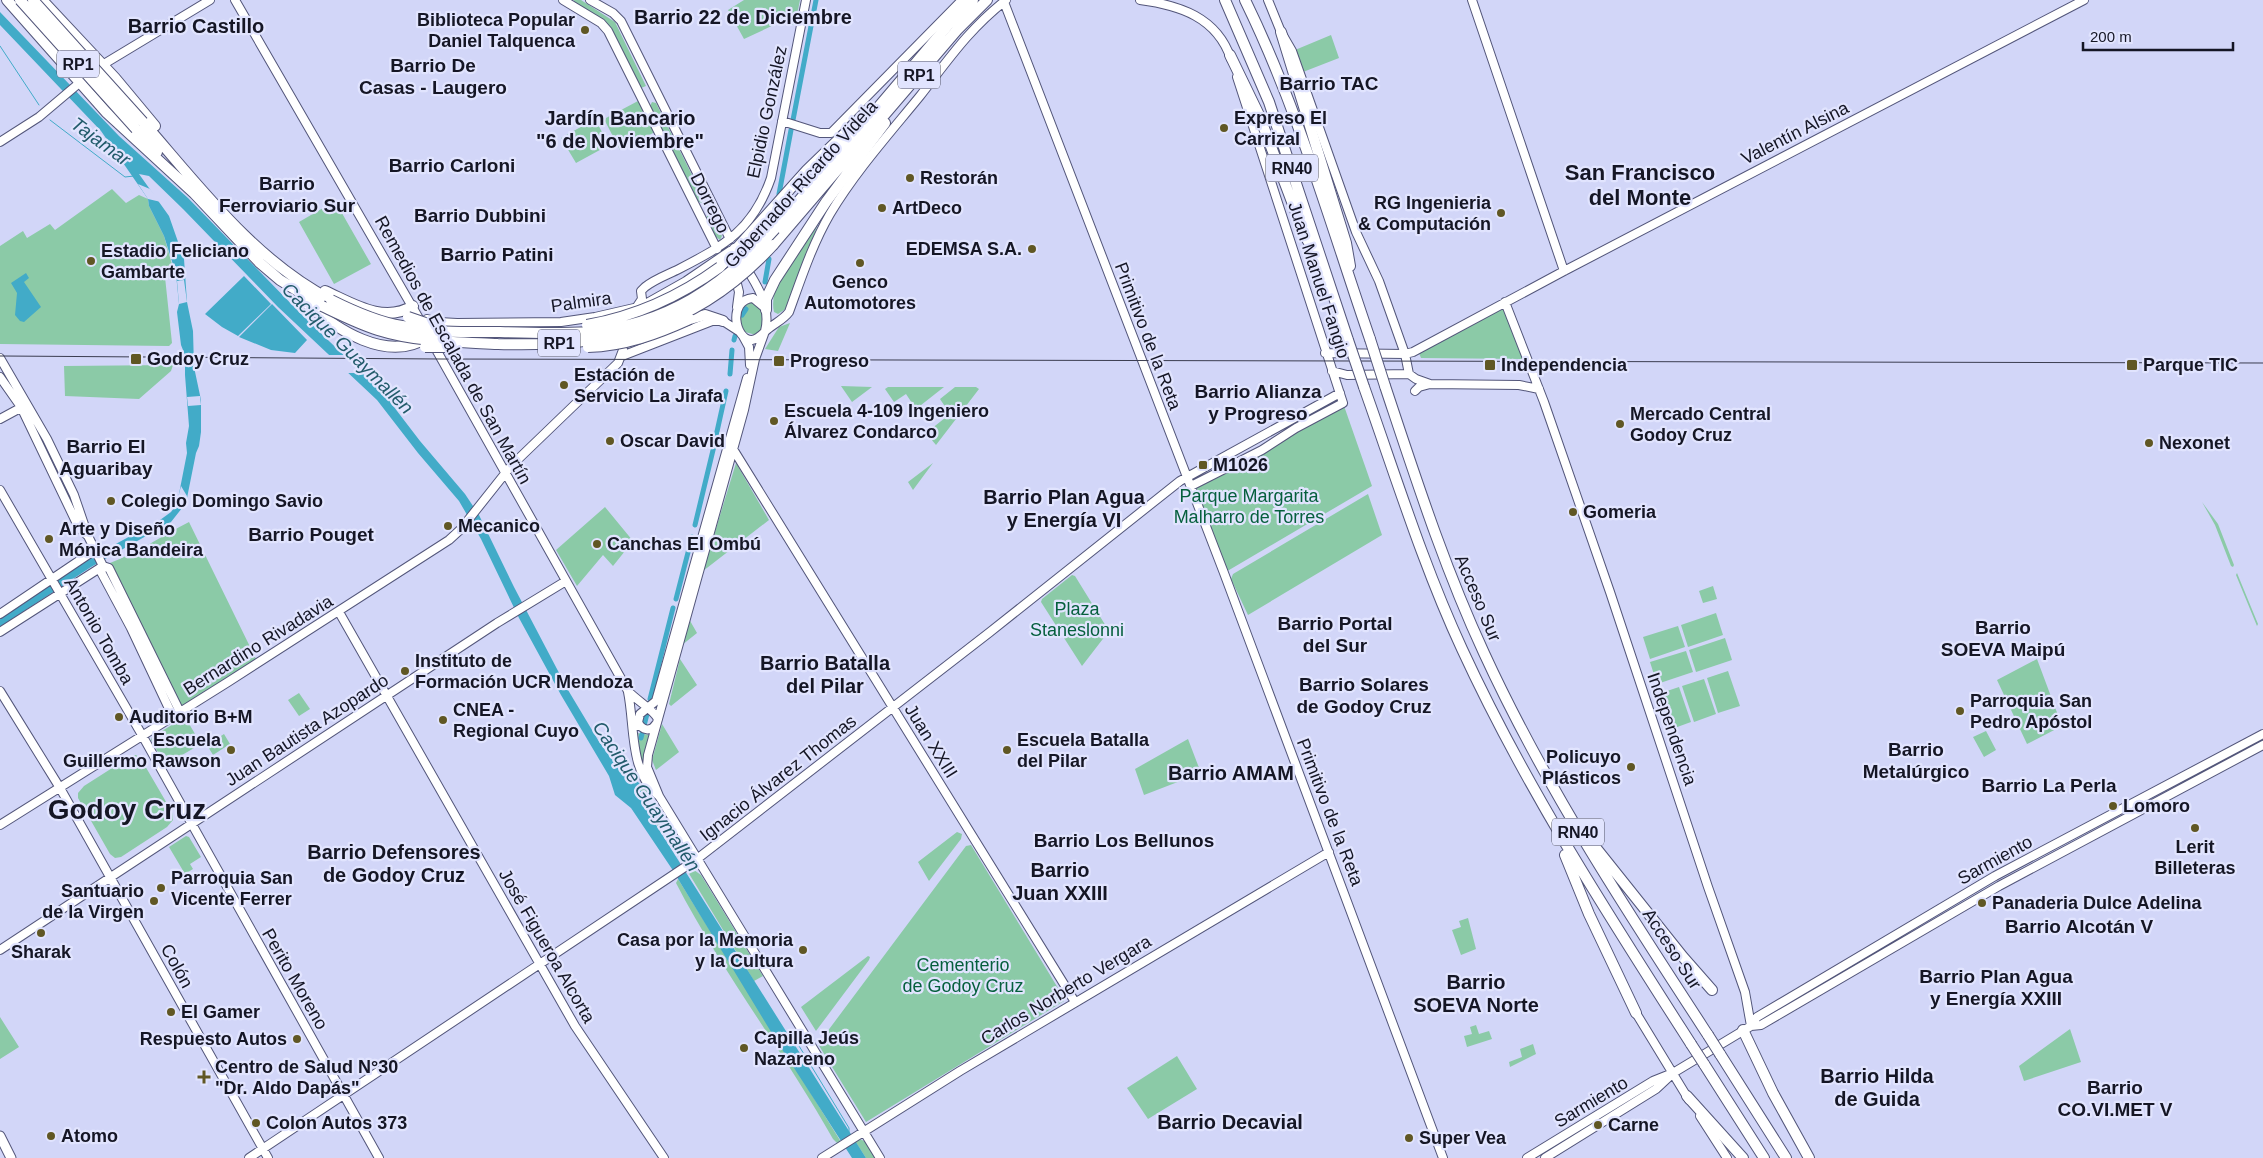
<svg xmlns="http://www.w3.org/2000/svg" width="2263" height="1158" font-family="Arial,sans-serif">
<rect width="100%" height="100%" fill="#d2d6f8"/>
<!-- green -->
<path fill="#8bcaa7" d="M574,0H581L615,22L646,86L641,88L609,26L573,2Z
M744,0H800L795,25L776,24L744,39L728,10Z
M1331,35L1339,58L1303,72L1295,50Z
M638,101L655,132L620,150L605,121L606,118Z
M652,102L656,103L703,197L704,201L702,203L697,201L650,106Z
M595,119L609,145L576,163L561,138Z
M112,189L126,203L139,195L148,199L149,206L164,236L175,275L165,277L172,343L169,346L0,344V246L23,231L27,238L50,224L55,230Z
M335,201L371,264L334,284L299,222Z
M709,213L712,214L722,236L720,240L715,236L706,218Z
M819,218L818,224L787,308L778,314L774,312C767,282 803,243 819,218Z
M746,302H755L763,312V328L756,335L745,332C738,322 739,311 746,302Z
M1504,308L1523,359L1421,358L1419,353Z
M790,323L778,351L765,349L779,327Z
M173,365L171,371L139,399L65,396L64,366Z
M841,386L872,387L852,402Z
M888,387H944L916,409L906,394L894,402L885,389Z
M955,387H976L979,389L936,445L926,433L950,414L940,399Z
M1343,403L1372,486L1224,573L1191,486Z
M44,439L70,494L80,523L41,441Z
M736,463L769,520L703,571Z
M933,463L913,490L908,482Z
M1368,494L1382,535L1248,615L1231,579L1233,574Z
M2202,502L2218,524L2234,565L2233,567L2231,566L2215,525Z
M605,507L633,541L613,566L603,555L577,586L556,550Z
M189,522L256,659L181,707L110,563C138,552 162,536 189,522Z
M2237,573L2258,624L2257,626L2236,575Z
M1072,575L1075,576L1109,631L1082,666L1041,602L1042,599Z
M1713,586L1717,599L1703,603L1699,591Z
M1716,613L1723,635L1688,647L1681,625Z
M689,619L697,633L682,645Z
M1678,626L1685,647L1650,659L1643,637Z
M1725,638L1732,660L1696,672L1689,650Z
M1686,651L1693,672L1657,684L1650,662Z
M680,659L697,685L671,706L669,704Z
M2037,659L2062,726L2027,744L1997,680Z
M1728,671L1740,706L1718,713L1707,678Z
M1704,679L1716,714L1694,722L1682,686Z
M1679,687L1691,722L1669,730L1658,694Z
M299,693L310,709L299,716L288,700Z
M185,717L201,744L165,765L151,740L152,737Z
M662,724L679,752L656,770L652,760Z
M1986,731L1996,750L1984,757L1973,737Z
M638,733L641,734L640,738H642L643,734L650,735L644,756L645,775L640,757Z
M224,734L230,744L213,755L207,745Z
M1188,739L1201,773L1144,795L1135,769Z
M136,755L141,759L172,812L173,820L167,827L121,857L115,858L110,854L78,798V793L84,786L131,756Z
M642,783L686,856L687,861L684,865L651,816L638,786Z
M957,832L962,834L961,839L929,881L918,862Z
M186,836L189,837L201,857L190,864L193,869L185,874L169,847Z
M971,845L1064,998V1001L866,1122L818,1044L966,846Z
M694,870L701,875L763,976L754,981L688,872Z
M678,879L841,1142L837,1143L833,1139C784,1052 722,972 676,883Z
M1468,918L1476,949L1461,955L1452,930L1461,927L1459,921Z
M868,956L870,957L869,960L816,1031L801,1007Z
M0,1017L19,1047L0,1059Z
M1476,1025L1479,1034L1489,1031L1492,1039L1467,1047L1464,1036L1472,1034L1470,1027Z
M2070,1029L2081,1062L2024,1081L2019,1066Z
M1533,1044L1536,1054L1510,1067L1509,1062L1522,1057L1520,1049Z
M1177,1056L1197,1089L1148,1119L1127,1088Z
M860,1139L866,1142L876,1158H866L855,1141Z"/>
<!-- water -->
<path fill="#42abc8" d="M0,12L119,136L188,198L302,315L384,394L420,441L465,494L479,515L514,587L568,690L598,740L623,775L634,778L640,784L638,786L653,811L651,817L866,1158H852L776,1040L672,869L631,808L615,795L609,776L561,695L519,618L481,539L459,501L418,453L377,400L278,307L183,209L149,176L139,174L169,216L184,259L187,302L193,331L194,367L201,400V432L199,446L196,453L186,503L171,522L91,567L0,627V617L88,559L160,520L171,512L177,504L187,453L186,443L189,426L185,375V355L181,345L177,312L179,304L176,274L164,236L149,206L148,199L101,131L0,25Z
M26,273L29,278L24,282L41,307L24,322L20,321L15,315L17,293L11,283Z
M244,276L271,304L238,336L222,327L205,314Z
M272,304L307,340L295,353L271,350L239,337Z"/>
<!-- pier -->
<path fill="#d2d6f8" d="M138,184L150,189L161,202L148,199Z
M184,280L187,302L179,304L177,281Z
M327,355H344L363,373H347Z
M200,396L201,405L188,406L187,397Z
M181,486L187,496L184,508L178,498Z"/>
<g fill="none" stroke-linecap="round" stroke-linejoin="round">
<!-- stream -->
<path stroke="#42abc8" stroke-width="1" d="M0,46L39,105
M50,120L125,177L134,176
M787,1035H791L796,1041L849,1128V1132"/>
<!-- canal -->
<path stroke="#42abc8" stroke-width="5" d="M793,120L816,0
M779,194L791,130
M776,220V213
M765,282L769,259
M742,315L746,309
M734,340L735,336
M730,374L732,350
M716,436L726,391
M695,525L714,446
M676,599L692,537
M650,699L673,608
M644,726L647,714
M641,738L642,734"/>
<defs>
<path id="secondary" d="M235,0L421,322
M563,0L601,23L608,31L717,249
M590,0L613,13L621,21L730,239
M1140,0C1179,5 1217,17 1231,59
M1268,0L1281,32L1292,51L1356,232L1379,281L1405,354L1409,374
M1472,0L1564,271
M1004,2L1224,573L1443,1158
M99,67L210,0
M782,121L820,133H831L962,0
M0,142L39,117L84,79
M734,248C748,273 773,301 765,331
M735,276L739,292L737,307
M1505,302L1544,402L1610,592L1708,887L1745,992L1751,1026
M647,303L686,281L730,251
M765,308L753,298C727,300 735,341 752,340C759,339 763,333 768,329C775,323 783,320 789,312C801,279 812,245 830,214C855,172 889,134 920,96C949,59 968,30 1006,0
M632,314L642,299L641,291L645,287C655,279 667,275 679,269C725,245 753,230 771,178L806,0
M427,319L439,322L457,323L561,322L595,317L634,308
M743,336L749,347L750,365
M433,344L628,691C636,700 654,710 658,719
M1325,353L1405,354L1413,352L1564,271L2084,0
M622,356L712,321H723L740,332
M0,358L47,439L74,495L88,536L103,566L109,568L180,712
M1332,371L1347,375L1409,374
M1409,374L1416,379L1430,384L1519,385L1539,389
M0,377L21,407L79,528L88,536
M1415,391L1419,387L1430,384
M0,419L24,406
M728,448L733,449L1075,1002
M1191,486L1262,450L1296,428L1343,403L1237,77
M0,490L142,735L379,1158
M103,566L101,572L131,628L173,717
M339,612L575,1026L664,1158
M0,614L95,550
M0,632L103,566
M0,691L60,788L268,1158
M628,692C635,726 629,773 659,796L880,1158
M638,722C642,731 651,732 656,724
M637,726L640,714L656,701L747,378
M659,796L647,767L648,755L744,410L755,359L764,334
M0,825L228,682L449,540L461,529L511,466L618,363L623,350
M0,950L497,623L566,581
M1636,1013L1689,1100
M1751,1026L1757,1017L1995,876L2263,734
M1700,1116L1727,1158
M249,1158L697,859L990,632L1180,481L1340,393
M822,1158L960,1071L1329,852
M1527,1158L1653,1081L1673,1073L1751,1026L1761,1025L1999,886L2263,745
M1545,1158L1656,1089L1671,1075"/>
<path id="primary" d="M0,1136L11,1158"/>
<path id="highway" d="M7,0L106,112L195,194
M42,0L115,78L155,126
M1225,0L1269,102L1348,340
M1245,0C1298,108 1331,226 1370,339
M1281,32L1346,243L1350,266
M1230,55L1259,115L1305,236L1317,256
M143,122C199,186 254,260 331,300
M136,129L157,152
M192,191L260,263L280,280L322,306
M775,229L948,25L973,0
M773,245L957,30L987,0
M720,267L807,170L867,112
M325,291C352,303 383,324 413,306
M305,302C336,329 387,364 428,337
M766,310V299L775,280L826,202L885,123
M690,319L705,315L723,321
M1385,386C1415,476 1444,567 1484,653C1546,788 1627,911 1708,1035
M1364,387C1395,474 1423,565 1462,649C1526,788 1609,916 1691,1044
M1592,843L1683,957L1712,990
M1565,855L1589,914L1636,1013
M1743,1030L1773,1093L1809,1158
M1720,1054L1786,1158
M1704,1064L1764,1158
M1687,1096L1743,1158"/>
</defs>
<!-- secondary casing -->
<use href="#secondary" stroke="#53567a" stroke-width="10"/>
<!-- primary casing -->
<use href="#primary" stroke="#53567a" stroke-width="11"/>
<!-- highway casing -->
<use href="#highway" stroke="#53567a" stroke-width="12"/>
<!-- secondary -->
<use href="#secondary" stroke="#fff" stroke-width="8"/>
<!-- primary -->
<use href="#primary" stroke="#fff" stroke-width="9"/>
<!-- highway -->
<use href="#highway" stroke="#fff" stroke-width="10"/>
<!-- tram -->
<path stroke="#3b3d50" stroke-width="1" d="M0,356L441,359L2263,363"/>
<defs>
<path id="highway-bridge" d="M20,0L136,129
M33,0L143,122
M331,300C353,311 377,322 402,326C434,333 467,332 500,332C529,333 558,334 587,332C666,325 724,286 775,229
M322,306C341,315 359,324 378,330C416,342 458,342 498,344C611,347 694,331 773,245
M408,317L434,326
M587,325C637,316 679,297 720,267
M1370,339L1385,386
M1348,340L1364,387
M425,347H449
M588,347C625,346 657,334 690,319
M1708,1035L1720,1054
M1691,1044L1704,1064"/>
</defs>
<!-- highway-bridge casing -->
<use href="#highway-bridge" stroke="#53567a" stroke-width="12" stroke-linecap="butt"/>
<!-- highway-bridge -->
<use href="#highway-bridge" stroke="#fff" stroke-width="10"/>
</g>
<!-- markers -->
<g fill="#605724" stroke="#e1e4fe" stroke-width="2">
<circle cx="585" cy="30" r="5"/>
<circle cx="1224" cy="128" r="5"/>
<circle cx="910" cy="178" r="5"/>
<circle cx="882" cy="208" r="5"/>
<circle cx="1501" cy="213" r="5"/>
<circle cx="1032" cy="249" r="5"/>
<circle cx="91" cy="261" r="5"/>
<circle cx="860" cy="263" r="5"/>
<rect x="130" y="353" width="12" height="12" rx="2.5"/>
<rect x="773" y="355" width="12" height="12" rx="2.5"/>
<rect x="1484" y="359" width="12" height="12" rx="2.5"/>
<rect x="2126" y="359" width="12" height="12" rx="2.5"/>
<circle cx="564" cy="385" r="5"/>
<circle cx="774" cy="421" r="5"/>
<circle cx="1620" cy="424" r="5"/>
<circle cx="610" cy="441" r="5"/>
<circle cx="2149" cy="443" r="5"/>
<rect x="1198" y="460" width="10" height="10" rx="2.5"/>
<circle cx="111" cy="501" r="5"/>
<circle cx="1573" cy="512" r="5"/>
<circle cx="448" cy="526" r="5"/>
<circle cx="49" cy="539" r="5"/>
<circle cx="597" cy="544" r="5"/>
<circle cx="405" cy="671" r="5"/>
<circle cx="1960" cy="711" r="5"/>
<circle cx="119" cy="717" r="5"/>
<circle cx="443" cy="720" r="5"/>
<circle cx="231" cy="750" r="5"/>
<circle cx="1007" cy="750" r="5"/>
<circle cx="1631" cy="767" r="5"/>
<circle cx="2113" cy="806" r="5"/>
<circle cx="2195" cy="828" r="5"/>
<circle cx="161" cy="888" r="5"/>
<circle cx="154" cy="901" r="5"/>
<circle cx="1982" cy="903" r="5"/>
<circle cx="41" cy="933" r="5"/>
<circle cx="803" cy="950" r="5"/>
<circle cx="171" cy="1012" r="5"/>
<circle cx="297" cy="1039" r="5"/>
<circle cx="744" cy="1048" r="5"/>
<path d="M201.5 1069.5h5v5h5v5h-5v5h-5v-5h-5v-5h5z"/>
<circle cx="256" cy="1123" r="5"/>
<circle cx="1598" cy="1125" r="5"/>
<circle cx="51" cy="1136" r="5"/>
<circle cx="1409" cy="1138" r="5"/>
</g>
<g text-anchor="middle" stroke-width="4.5" stroke-linejoin="round" paint-order="stroke">
<!-- shield labels -->
<g fill="#e1e4fe" stroke="#525466" stroke-width="1">
<rect x="57" y="50.5" width="42" height="27" rx="4"/>
<rect x="898" y="61.5" width="42" height="27" rx="4"/>
<rect x="1266" y="154.5" width="52" height="27" rx="4"/>
<rect x="538" y="329.5" width="42" height="27" rx="4"/>
<rect x="1552" y="818.5" width="52" height="27" rx="4"/>
</g>
<g font-size="16" font-weight="bold" fill="#151625">
<text x="78" y="70">RP1</text>
<text x="919" y="81">RP1</text>
<text x="1292" y="174">RN40</text>
<text x="559" y="349">RP1</text>
<text x="1578" y="838">RN40</text>
</g>
<!-- poi labels -->
<g font-size="18" font-weight="bold" fill="#151625" stroke="#e1e4fe" text-anchor="start">
<text x="575" y="26" text-anchor="end">Biblioteca Popular<tspan x="575" dy="21">Daniel Talquenca</tspan></text>
<text x="1234" y="124">Expreso El<tspan x="1234" dy="21">Carrizal</tspan></text>
<text x="920" y="184">Restorán</text>
<text x="1491" y="209" text-anchor="end">RG Ingenieria<tspan x="1491" dy="21">&amp; Computación</tspan></text>
<text x="892" y="214">ArtDeco</text>
<text x="1022" y="255" text-anchor="end">EDEMSA S.A.</text>
<text x="101" y="257">Estadio Feliciano<tspan x="101" dy="21">Gambarte</tspan></text>
<text x="860" y="288" text-anchor="middle">Genco<tspan x="860" dy="21">Automotores</tspan></text>
<text x="147" y="365">Godoy Cruz</text>
<text x="790" y="367">Progreso</text>
<text x="1501" y="371">Independencia</text>
<text x="2143" y="371">Parque TIC</text>
<text x="574" y="381">Estación de<tspan x="574" dy="21">Servicio La Jirafa</tspan></text>
<text x="784" y="417">Escuela 4-109 Ingeniero<tspan x="784" dy="21">Álvarez Condarco</tspan></text>
<text x="1630" y="420">Mercado Central<tspan x="1630" dy="21">Godoy Cruz</tspan></text>
<text x="620" y="447">Oscar David</text>
<text x="2159" y="449">Nexonet</text>
<text x="1213" y="471">M1026</text>
<text x="121" y="507">Colegio Domingo Savio</text>
<text x="1583" y="518">Gomeria</text>
<text x="458" y="532">Mecanico</text>
<text x="59" y="535">Arte y Diseño<tspan x="59" dy="21">Mónica Bandeira</tspan></text>
<text x="607" y="550">Canchas El Ombú</text>
<text x="415" y="667">Instituto de<tspan x="415" dy="21">Formación UCR Mendoza</tspan></text>
<text x="1970" y="707">Parroquia San<tspan x="1970" dy="21">Pedro Apóstol</tspan></text>
<text x="453" y="716">CNEA -<tspan x="453" dy="21">Regional Cuyo</tspan></text>
<text x="129" y="723">Auditorio B+M</text>
<text x="221" y="746" text-anchor="end">Escuela<tspan x="221" dy="21">Guillermo Rawson</tspan></text>
<text x="1017" y="746">Escuela Batalla<tspan x="1017" dy="21">del Pilar</tspan></text>
<text x="1621" y="763" text-anchor="end">Policuyo<tspan x="1621" dy="21">Plásticos</tspan></text>
<text x="2123" y="812">Lomoro</text>
<text x="2195" y="853" text-anchor="middle">Lerit<tspan x="2195" dy="21">Billeteras</tspan></text>
<text x="171" y="884">Parroquia San<tspan x="171" dy="21">Vicente Ferrer</tspan></text>
<text x="144" y="897" text-anchor="end">Santuario<tspan x="144" dy="21">de la Virgen</tspan></text>
<text x="1992" y="909">Panaderia Dulce Adelina</text>
<text x="793" y="946" text-anchor="end">Casa por la Memoria<tspan x="793" dy="21">y la Cultura</tspan></text>
<text x="41" y="958" text-anchor="middle">Sharak</text>
<text x="181" y="1018">El Gamer</text>
<text x="754" y="1044">Capilla Jeús<tspan x="754" dy="21">Nazareno</tspan></text>
<text x="287" y="1045" text-anchor="end">Respuesto Autos</text>
<text x="215" y="1073">Centro de Salud N°30<tspan x="215" dy="21">"Dr. Aldo Dapás"</tspan></text>
<text x="266" y="1129">Colon Autos 373</text>
<text x="1608" y="1131">Carne</text>
<text x="61" y="1142">Atomo</text>
<text x="1419" y="1144">Super Vea</text>
</g>
<!-- street labels -->
<g font-size="18" fill="#151625" stroke="#e1e4fe">
<text transform="translate(767 112) rotate(-78)" y="6">Elpidio González</text>
<text transform="translate(1795 133) rotate(-27)" y="6">Valentín Alsina</text>
<text transform="translate(801 184) rotate(-48)" y="6">Gobernador Ricardo Videla</text>
<text transform="translate(710 203) rotate(63)" y="6">Dorrego</text>
<text transform="translate(1319 280) rotate(72)" y="6">Juan Manuel Fangio</text>
<text transform="translate(581 302) rotate(-8)" y="6">Palmira</text>
<text transform="translate(1148 336) rotate(69)" y="6">Primitivo de la Reta</text>
<text transform="translate(453 350) rotate(61)" y="6">Remedios de Escalada de San Martín</text>
<text transform="translate(1478 598) rotate(67)" y="6">Acceso Sur</text>
<text transform="translate(99 631) rotate(60)" y="6">Antonio Tomba</text>
<text transform="translate(258 645) rotate(-32)" y="6">Bernardino Rivadavia</text>
<text transform="translate(1672 729) rotate(71)" y="6">Independencia</text>
<text transform="translate(307 730) rotate(-33)" y="6">Juan Bautista Azopardo</text>
<text transform="translate(931 741) rotate(58)" y="6">Juan XXIII</text>
<text transform="translate(778 778) rotate(-38)" y="6">Ignacio Álvarez Thomas</text>
<text transform="translate(1330 812) rotate(69)" y="6">Primitivo de la Reta</text>
<text transform="translate(1995 860) rotate(-29)" y="6">Sarmiento</text>
<text transform="translate(547 946) rotate(60)" y="6">José Figueroa Alcorta</text>
<text transform="translate(1672 949) rotate(57)" y="6">Acceso Sur</text>
<text transform="translate(177 966) rotate(61)" y="6">Colón</text>
<text transform="translate(295 979) rotate(60)" y="6">Perito Moreno</text>
<text transform="translate(1066 990) rotate(-31)" y="6">Carlos Norberto Vergara</text>
<text transform="translate(1591 1102) rotate(-31)" y="6">Sarmiento</text>
</g>
<!-- park labels -->
<g font-size="18" fill="#055f3d" stroke="#e1e4fe">
<text x="1249" y="502">Parque Margarita<tspan x="1249" dy="21">Malharro de Torres</tspan></text>
<text x="1077" y="615">Plaza<tspan x="1077" dy="21">Staneslonni</tspan></text>
<text x="963" y="971">Cementerio<tspan x="963" dy="21">de Godoy Cruz</tspan></text>
</g>
<!-- neighbourhood labels -->
<g font-size="19" font-weight="bold" fill="#151625" stroke="#e1e4fe">
<text x="433" y="72">Barrio De<tspan x="433" dy="22">Casas - Laugero</tspan></text>
<text x="1329" y="90">Barrio TAC</text>
<text x="452" y="172">Barrio Carloni</text>
<text x="287" y="190">Barrio<tspan x="287" dy="22">Ferroviario Sur</tspan></text>
<text x="480" y="222">Barrio Dubbini</text>
<text x="497" y="261">Barrio Patini</text>
<text x="1258" y="398">Barrio Alianza<tspan x="1258" dy="22">y Progreso</tspan></text>
<text x="106" y="453">Barrio El<tspan x="106" dy="22">Aguaribay</tspan></text>
<text x="311" y="541">Barrio Pouget</text>
<text x="1335" y="630">Barrio Portal<tspan x="1335" dy="22">del Sur</tspan></text>
<text x="2003" y="634">Barrio<tspan x="2003" dy="22">SOEVA Maipú</tspan></text>
<text x="1364" y="691">Barrio Solares<tspan x="1364" dy="22">de Godoy Cruz</tspan></text>
<text x="1916" y="756">Barrio<tspan x="1916" dy="22">Metalúrgico</tspan></text>
<text x="2049" y="792">Barrio La Perla</text>
<text x="1124" y="847">Barrio Los Bellunos</text>
<text x="2079" y="933">Barrio Alcotán V</text>
<text x="1996" y="983">Barrio Plan Agua<tspan x="1996" dy="22">y Energía XXIII</tspan></text>
<text x="2115" y="1094">Barrio<tspan x="2115" dy="22">CO.VI.MET V</tspan></text>
</g>
<!-- water labels -->
<g font-size="19" font-style="italic" fill="#225b6b" stroke="#e1e4fe">
<text transform="translate(101 141) rotate(36)" y="7">Tajamar</text>
<text transform="translate(348 348) rotate(45)" y="7">Cacique Guaymallén</text>
<text transform="translate(647 796) rotate(56)" y="7">Cacique Guaymallén</text>
</g>
<!-- quarter labels -->
<g font-size="20" font-weight="bold" fill="#151625" stroke="#e1e4fe">
<text x="743" y="24">Barrio 22 de Diciembre</text>
<text x="196" y="33">Barrio Castillo</text>
<text x="620" y="125">Jardín Bancario<tspan x="620" dy="23">"6 de Noviembre"</tspan></text>
<text x="1064" y="504">Barrio Plan Agua<tspan x="1064" dy="23">y Energía VI</tspan></text>
<text x="825" y="670">Barrio Batalla<tspan x="825" dy="23">del Pilar</tspan></text>
<text x="1231" y="780">Barrio AMAM</text>
<text x="394" y="859">Barrio Defensores<tspan x="394" dy="23">de Godoy Cruz</tspan></text>
<text x="1060" y="877">Barrio<tspan x="1060" dy="23">Juan XXIII</tspan></text>
<text x="1476" y="989">Barrio<tspan x="1476" dy="23">SOEVA Norte</tspan></text>
<text x="1877" y="1083">Barrio Hilda<tspan x="1877" dy="23">de Guida</tspan></text>
<text x="1230" y="1129">Barrio Decavial</text>
</g>
<!-- district labels -->
<g font-size="22" font-weight="bold" fill="#151625" stroke="#e1e4fe">
<text x="1640" y="180">San Francisco<tspan x="1640" dy="25">del Monte</tspan></text>
</g>
<!-- town labels -->
<g font-size="28" font-weight="bold" fill="#151625" stroke="#e1e4fe">
<text x="127" y="819">Godoy Cruz</text>
</g>
</g>
<!-- scale -->
<path d="M2083 42v8h150v-8" fill="none" stroke="#151625" stroke-width="2.5"/>
<text x="2090" y="42" font-size="15" fill="#151625" stroke="#e1e4fe" stroke-width="4" paint-order="stroke">200 m</text>
</svg>
